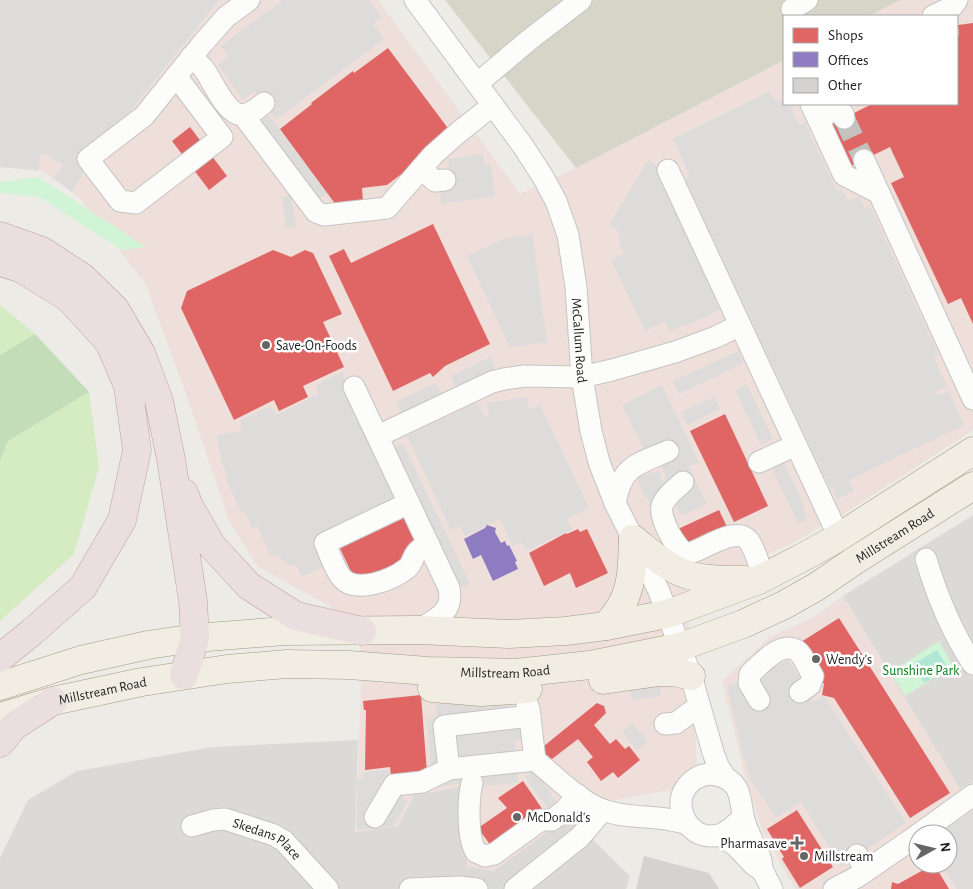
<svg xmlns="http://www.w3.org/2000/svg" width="973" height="889" font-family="'Alegreya Sans',sans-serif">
<rect width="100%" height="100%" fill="#ecebe6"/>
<!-- residential -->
<path fill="#dbdad7" d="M973,515V781L960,789L843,596Z
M358,740L355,832L398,826L414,795L464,786L569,816L630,876L626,889H0V858L28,800L77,771L213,747Z"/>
<!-- commercial -->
<path fill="#efdfda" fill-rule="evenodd" d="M0,0H378L520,194L576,168L784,60V104H957V16H869L900,0H973V430L848,511L793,543L708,581L686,584L697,765L676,789L620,799L569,816L494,871L467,867L464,786L414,795L398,826L355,832L361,693L359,627L331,607L257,566L229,521L187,397L146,285L79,197L42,171L0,167Z
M843,596L960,789L973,781V889H795L762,830L744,772L722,681L770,637L814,617ZM918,834H948V864H918Z"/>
<!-- construction -->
<path fill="#d5d6c7" d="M445,0H900L869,16H784V60L576,168Z"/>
<!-- grass -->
<path fill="#d5ecc3" d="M0,305L35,334L0,355Z
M89,392L99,467L74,554L0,621V460L8,441Z"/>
<!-- forest -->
<path fill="#c3ddb9" d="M35,334L89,392L8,441L0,460V355Z"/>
<!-- park -->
<path fill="#d2f4d6" d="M38,177L146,247L122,250L39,197L0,193V182Z
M939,641L953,666L905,696L891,672Z"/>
<!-- pitch -->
<path fill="#afe7d4" d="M937,650L948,668L924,683L913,664Z"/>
<!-- parking -->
<path fill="#dddcda" d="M0,0H219L127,115L95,139L81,178L72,192L54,179L63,166L46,154H40L38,170L0,167Z
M283,0H369L382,17L373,24L384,39L276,120L255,91L243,100L218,65L229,56L221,46Z
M770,91L776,102L784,99V104H789L799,125L805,123L837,191L842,189L848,201L859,196L865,208L870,206L938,354L934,357L947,386L935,392L937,396L949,391L964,425L849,480L854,491L837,499L832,487L830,488L685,179L690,176L673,139Z
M269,115L327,193L317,201L259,123Z
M483,154L484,165L491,164L495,196L441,204L440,190L449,171L448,159Z
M648,160L656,165L717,297L714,299L720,310L690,324L670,331L665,321L645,331L611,260L624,253L619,242L620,233L609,225Z
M291,196L296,227L286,228L282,197Z
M532,234L547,342L510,347L467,256L504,239Z
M738,351L744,363L679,394L673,381Z
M491,357L496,370L456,389L451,376Z
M342,372L354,397L377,455L403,443L470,584L459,589L413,492L316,538L328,565L302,577L296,565H288L276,554L271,556L257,526L252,528L245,512L242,513L225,478L228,476L221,461L217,435L243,431L239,421L271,406L276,415L319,394L315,385Z
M436,383L442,395L402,414L396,402Z
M747,384L773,439L761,445L735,390Z
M662,385L699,462L689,467L707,504L681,516L675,503L653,511L647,498L642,492L637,477L659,471L663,483L665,480V473L653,446L644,450L622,405Z
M527,397L529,410L540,405L589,508L567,519L572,529L526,551L522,542L513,546L500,519L465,536L460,526L451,530L407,436L477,403L485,417L489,416L487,403Z
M714,397L720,409L687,425L681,412Z
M784,463L805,507L802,508L807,519L798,523L772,469Z
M788,660L814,702L824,696L906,823L841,866L801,802L776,818L751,780L743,755L727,686L760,676Z
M660,684L661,696L632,700L630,688Z
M509,701L510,710L518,709L521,739L515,740L518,783L481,786L462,783L400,795L408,801L394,826L357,830V779L364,778V772L390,770L391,780L431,768L427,719L437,718L436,705L468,702V705Z
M633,723L648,742L637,750L622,732Z
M535,770L560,807L551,813L525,777Z
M973,811V889H957L941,864H948V834H938Z"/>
<!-- shops -->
<path fill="#e06666" d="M973,23V324L961,298L948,304L891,183L904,177L890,147L851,166L832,124L870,105V104H957V36L959,35L958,25Z
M388,48L453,135L387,185L362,188L363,202L336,205L280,129L312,104L311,103L353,71L354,73Z
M190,127L227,176L209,190L172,141Z
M433,224L490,344L445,366L433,377L430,373L393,391L329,256L344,249L351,263Z
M273,250L291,257L305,250L313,253L342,314L323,322L344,367L303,386L308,397L279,411L274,400L234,420L181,308L187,291Z
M725,414L768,506L734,522L690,431Z
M719,510L728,529L687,548L678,529Z
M404,513L418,542L403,566L377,578L353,576L338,544Z
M578,529L580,532L587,529L608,573L576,588L570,573L544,586L529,553L566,533L567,534Z
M839,618L950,793L910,818L834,698L822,695L824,684L814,669L801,642Z
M421,695L427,773L391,775L390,767L365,770L366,710H364L363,701Z
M597,703L604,706L606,713L594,725L610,744L616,739L625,749L629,746L640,760L618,778L613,772L601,781L587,762L593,757L578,739L552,759L545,757L544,746Z
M523,781L545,813L491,846L478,828L507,808L498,798Z
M797,810L833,867L800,888L782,859L784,857L767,829Z
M934,864L949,889H891L892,882L898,884Z"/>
<!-- offices -->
<path fill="#8e7cc3" d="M487,525L496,528L495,532L501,543L505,541L507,546L509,545L517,561L515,562L518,569L493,581L481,555L473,559L464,539L485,528Z"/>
<!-- building -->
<path fill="#d4d3cf" d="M644,856L709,873L719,889H636Z"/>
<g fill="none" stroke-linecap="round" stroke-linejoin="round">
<!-- minor-tunnel -->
<path stroke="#c3c2be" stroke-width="21" stroke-dasharray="21 11" stroke-linecap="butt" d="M844,118L864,160"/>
<defs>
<g id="minor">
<path id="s1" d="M415,0L523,146L543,177L556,201L568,235L576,287L582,377L591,431L599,462L615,503L658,589L691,676L713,752L718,766L725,777"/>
<path d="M792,9L807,0"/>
<path d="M933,16L952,7L957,0"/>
<path d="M191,57C195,61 200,64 203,68C213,80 225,115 243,115C251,114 258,108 264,103"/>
<path d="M176,76L222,137L136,203L120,201L88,159L144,116L203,43L226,17L249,0"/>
<path d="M477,84L529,40L581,0"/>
<path d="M811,104L844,175L879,193L973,399"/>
<path d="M243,115L316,212L324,215L387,208L433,155L459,132L493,105"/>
<path d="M818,118L834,111L843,114L844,118"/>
<path d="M864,160L879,193"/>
<path d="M421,169L435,181L445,180"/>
<path d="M668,170L839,537"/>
<path d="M354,387L449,588C454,613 436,619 418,630"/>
<path d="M378,436L492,382L504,379L525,376L582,377L612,370L675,352L716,337L740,325"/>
<path d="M759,462L796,445"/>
<path d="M683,482C676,489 665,496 662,506C659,518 676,550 687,554C703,551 736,524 749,541C756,551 759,566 764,578"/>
<path d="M409,503L325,543C330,554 334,569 342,578C356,594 392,580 406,569C413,565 412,555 419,550C422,548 426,547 429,545"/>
<path d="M615,503C622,465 636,465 668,451"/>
<path d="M926,559C937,596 951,631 973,664"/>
<path d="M759,700L749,683L750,674C760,665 780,641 796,650C803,654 808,669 813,676L810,685L800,692"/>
<path d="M527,704L529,709L535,760"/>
<path d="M530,716L444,726L449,769L535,760C555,776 580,802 603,810C630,820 660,814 687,824"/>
<path d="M665,724L676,723L699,706"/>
<path d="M472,783C468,799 467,838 476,852L485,856L494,854L541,820H552L565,810L578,795"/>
<path d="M375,817L394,785L422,782L449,769"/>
<path d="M743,817C736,824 729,832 719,835C696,841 680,821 681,800C682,792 688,783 695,779C701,775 709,773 717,775C746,782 738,805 746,826C750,837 756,847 760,857C762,861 761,865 762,868C764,875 769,883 772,889"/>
<path id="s2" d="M192,826L213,820L225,819L274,835L284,841L328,889"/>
<path d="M919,834L973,795"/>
<path d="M720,835L736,846L754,865L760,869"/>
<path d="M857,855L866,871"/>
<path d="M410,889L459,887L477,889"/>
<path d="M515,889L580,837L603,810"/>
<path d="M834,889L857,877L918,835"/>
</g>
<g id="major">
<path d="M633,539C646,549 659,561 674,569C695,581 723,580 747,580"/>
<path d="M606,626C612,619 618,612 622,604C633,584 632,561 633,539"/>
<path d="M603,680L659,672H674L691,676"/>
<path d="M0,686L81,660L148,645L195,638L285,631L418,630L509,634L566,631L606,626L667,614L759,580L809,554L839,537L973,451"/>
<path d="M432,688L482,692L528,689"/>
<path id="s3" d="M0,717L53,701L142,682L227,669L287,664L349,665L428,671L516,673L590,665L680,647L743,624L784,605L816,587L854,561L973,486"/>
</g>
<path id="highway" d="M0,236L42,251L82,277L115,309L141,353L159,401L171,459L193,601L195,638L184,675
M0,262L20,268L69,298L109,342L128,386L137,450L122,520L83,587L32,632L0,658
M184,493L189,506L212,546L249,586L296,616L362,631
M0,743L14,726L53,701"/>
</defs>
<!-- minor casing -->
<use href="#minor" stroke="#c5c4c2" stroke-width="23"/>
<!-- major casing -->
<use href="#major" stroke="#a29b82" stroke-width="29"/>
<!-- highway casing -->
<use href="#highway" stroke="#c39ca3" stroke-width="29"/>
<!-- minor -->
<use href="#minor" stroke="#fcfcfb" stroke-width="21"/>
<!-- major -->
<use href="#major" stroke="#f1ede3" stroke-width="28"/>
<!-- highway -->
<use href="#highway" stroke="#eadede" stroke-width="28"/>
</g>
<!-- markers -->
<g fill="#666664" stroke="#fff" stroke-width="2">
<circle cx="266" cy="345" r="5"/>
<circle cx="816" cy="659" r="5"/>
<circle cx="517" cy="817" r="5"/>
<path d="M794.5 835.5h5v5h5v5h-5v5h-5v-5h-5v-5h5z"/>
<circle cx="804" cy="856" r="5"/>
</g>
<g text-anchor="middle" stroke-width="5" stroke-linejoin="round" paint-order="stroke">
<!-- street labels -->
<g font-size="14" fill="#1e1e1e" stroke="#fff">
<text dy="5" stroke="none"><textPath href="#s1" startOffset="388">McCallum Road</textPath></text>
<text dy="5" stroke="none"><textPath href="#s3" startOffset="931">Millstream Road</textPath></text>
<text dy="5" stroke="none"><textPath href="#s3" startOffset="511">Millstream Road</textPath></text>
<text dy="5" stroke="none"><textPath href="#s3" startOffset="106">Millstream Road</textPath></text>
<text dy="5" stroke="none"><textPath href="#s2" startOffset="81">Skedans Place</textPath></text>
</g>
<!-- poi labels -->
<g font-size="14" fill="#1e1e1e" stroke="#fff" text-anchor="start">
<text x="276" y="350">Save-On-Foods</text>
<text x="826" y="664">Wendy's</text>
<text x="527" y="822">McDonald's</text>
<text x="787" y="848" text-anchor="end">Pharmasave</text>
<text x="814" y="861">Millstream</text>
</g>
<!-- park labels -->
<g font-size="14" fill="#06811c" stroke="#fff">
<text x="921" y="675">Sunshine Park</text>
</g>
</g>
<!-- legend -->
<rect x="783" y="15" width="175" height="90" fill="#ffffff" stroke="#a5a5a5"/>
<rect x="793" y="28" width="25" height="15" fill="#e06666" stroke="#a5a5a5"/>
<text x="828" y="40" font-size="15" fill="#1e1e1e">Shops</text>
<rect x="793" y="52" width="25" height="15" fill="#8e7cc3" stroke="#a5a5a5"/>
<text x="828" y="65" font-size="15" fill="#1e1e1e">Offices</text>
<rect x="793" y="78" width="25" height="15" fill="#d4d3cf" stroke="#a5a5a5"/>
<text x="828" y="90" font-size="15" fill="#1e1e1e">Other</text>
<!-- north arrow -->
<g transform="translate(933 849) rotate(82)"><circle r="24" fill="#ffffff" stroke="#a5a5a5"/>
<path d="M0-4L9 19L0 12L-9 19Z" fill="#666664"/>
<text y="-8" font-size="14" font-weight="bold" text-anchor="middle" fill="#1e1e1e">N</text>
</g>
</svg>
